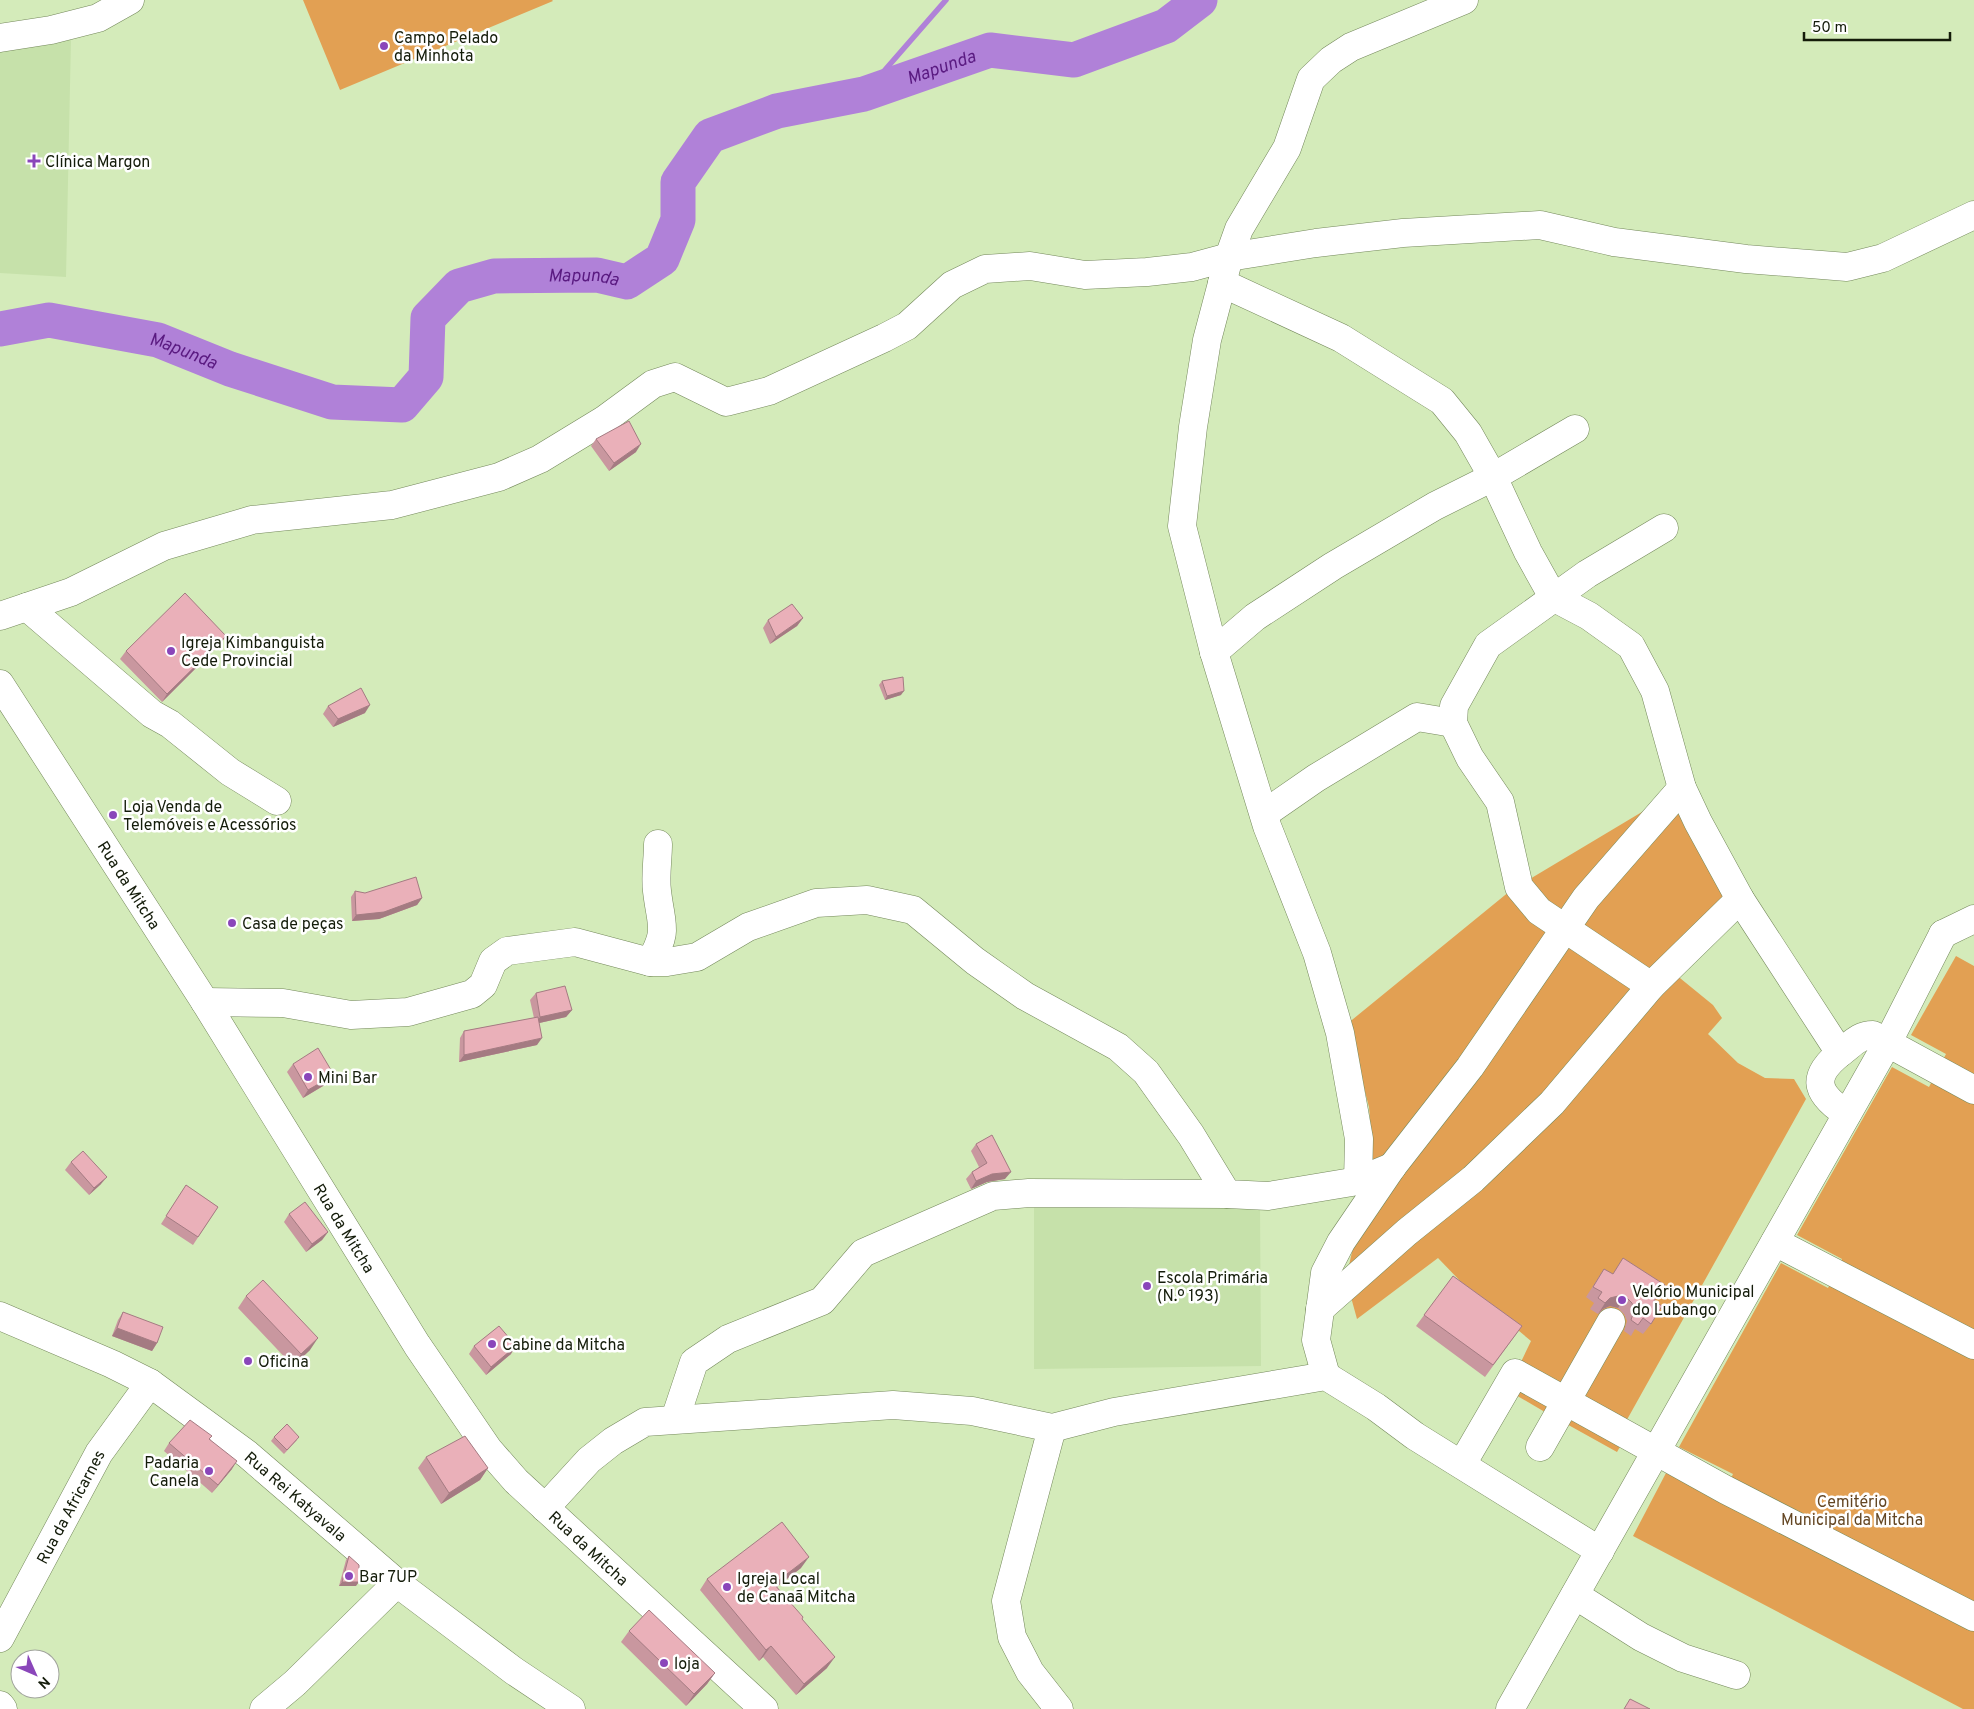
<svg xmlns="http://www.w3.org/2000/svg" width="1974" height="1709" font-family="Overpass,sans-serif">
<rect width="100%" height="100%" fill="#d4ebba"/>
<!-- built -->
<path fill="#c6e1aa" d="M71,38L66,277L0,273V49Z
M1260,1204L1261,1366L1034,1369V1207Z"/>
<!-- green -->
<path fill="#e2a053" d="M303,0H552L553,1L340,90Z
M1682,788L1740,899L1675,974L1713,1005L1722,1018L1708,1034L1738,1063L1765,1078L1794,1079L1806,1099L1624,1425L1519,1366L1531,1341L1465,1286L1438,1258L1357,1319L1346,1279L1373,1157L1369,1107L1347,1024L1510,891Z
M1956,956L1974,966V1709H1963L1633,1536L1666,1473L1720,1501L1733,1474L1679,1447L1781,1263L1828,1288L1842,1259L1797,1235L1892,1067L1929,1087L1946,1054L1911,1035Z
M1518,1387L1554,1407L1550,1415L1514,1394Z
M1568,1415L1621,1445L1617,1452L1563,1422Z"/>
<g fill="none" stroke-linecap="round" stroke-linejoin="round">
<!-- stream -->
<path stroke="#b081d8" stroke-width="5.5" d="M864,94L946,0"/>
<!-- river -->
<path stroke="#b081d8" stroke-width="35" id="s1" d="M0,329L49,320L158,340L230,369L332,402L402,405L426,377L428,318L459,286L494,276L597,275L627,282L662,259L678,220V182L710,136L777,111L864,94L990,50L1074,60L1166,26L1200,0"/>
<defs>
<g id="minor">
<path d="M0,38L51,30L98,18L130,0"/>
<path d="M1222,283L1341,338L1442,401L1468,433L1493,477L1528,552L1553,597L1589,616L1631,646L1655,691L1682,788L1698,822L1740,899L1840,1053"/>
<path d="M27,607L152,714L170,724L230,772L277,801"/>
<path d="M0,616L71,592L164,546L252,520L392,505L499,477L540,459L604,420L653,384L675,377L726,402L769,391L884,338L907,326L952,285L985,269L1030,266L1085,275L1147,272L1192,267L1229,257L1316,243L1403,233L1540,225L1614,242L1746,259L1847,267L1883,258L1974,215"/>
<path d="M1214,652L1255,617L1333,566L1435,506L1493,477L1575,429"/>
<path d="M1264,814L1316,778L1417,717L1453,723"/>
<path d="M1943,934L1974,919"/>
<path d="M650,962C669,930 661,926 657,891C655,876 658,859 658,844"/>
<path d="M1651,986L1539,911L1519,887L1500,802L1470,758L1453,723L1454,706L1488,645L1587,574L1664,528"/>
<path d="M205,1002L283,1003L351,1015L408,1012L472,994L483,985L493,961L507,951L575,942L650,962H667L697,957L748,927L816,903L867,900L913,910L975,961L1025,996L1118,1047L1146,1072L1191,1135L1227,1194L1268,1196L1358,1181L1392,1167"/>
<path d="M1847,1114C1813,1092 1811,1075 1844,1050C1854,1042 1860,1035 1873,1035L1974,1090"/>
<path d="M1358,1181L1359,1139L1340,1033L1317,953L1267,826L1214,652L1182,526L1193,427L1207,340L1229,257L1239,229L1287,148L1311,79L1331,60L1351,47L1464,0"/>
<path d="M1775,1242L1974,1345"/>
<path d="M1320,1309L1407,1232L1473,1179L1552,1103L1651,986L1740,899"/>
<path d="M1326,1376L1316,1340L1325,1273L1341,1242L1392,1167L1470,1067L1586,898L1682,788"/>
<path d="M675,1419L694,1362L728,1339L822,1301L863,1253L993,1196L1029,1193L1227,1194"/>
<path d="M1052,1428L1006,1601L1012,1637L1030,1672L1059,1709"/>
<path d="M1540,1447L1611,1322"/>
<path d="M1465,1459L1515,1373L1726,1490L1974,1617"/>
<path d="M545,1508L589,1460L613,1441L645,1422L893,1405L972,1411L1052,1428L1114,1412L1326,1376L1376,1407L1415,1436L1600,1551"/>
<path d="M1575,1595L1641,1637L1683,1658L1736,1675"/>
<path id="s2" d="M0,1638L99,1453L150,1383"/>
<path d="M0,1705L3,1709"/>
<path d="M264,1709L295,1683L397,1583"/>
<path d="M1510,1709L1888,1042L1943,934"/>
</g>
<g id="major">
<path id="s3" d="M0,684L205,1002L417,1345L488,1449L516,1481L764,1709"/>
<path id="s4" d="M0,1316L112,1364L150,1383L247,1454L397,1583L514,1671L571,1709"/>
</g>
</defs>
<!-- minor casing -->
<use href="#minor" stroke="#74885b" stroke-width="29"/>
<!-- major casing -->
<use href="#major" stroke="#74885b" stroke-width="29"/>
<!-- minor -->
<use href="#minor" stroke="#fff" stroke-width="28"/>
<!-- major -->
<use href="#major" stroke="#fff" stroke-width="28"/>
</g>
<!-- wall -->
<path fill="#c9979f" d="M596,439L636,452L609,471L591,446Z
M803,618L797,626L770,644L763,628L768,620Z
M226,636L221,643L162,702L120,659L126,651Z
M882,681L901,695L885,700L879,685Z
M328,706L365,713L333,727L323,714Z
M355,891L365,893L422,898L417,905L379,919L352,921L351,897Z
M536,993L572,1010L566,1017L539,1023L537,1045L459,1062L460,1038L464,1031L534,1018L530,1000Z
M293,1064L328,1083L303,1098L287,1072Z
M976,1144L1005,1179L987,1182L971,1189L966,1179L972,1172L979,1167L971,1151Z
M71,1162L101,1184L89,1195L65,1170Z
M186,1185L218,1207L193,1245L161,1224Z
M289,1214L328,1232L322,1240L306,1252L284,1222Z
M1604,1269L1654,1301L1651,1324L1643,1334L1635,1329L1631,1336L1624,1331L1627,1321L1624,1314L1618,1308L1610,1306L1603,1309L1598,1314L1590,1309L1594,1303L1586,1297Z
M1453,1276L1522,1326L1485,1377L1416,1326Z
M246,1296L310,1350L293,1366L238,1308Z
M123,1312L157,1343L152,1351L112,1336L118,1320Z
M474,1346L511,1354L486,1375L469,1354Z
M274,1437L297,1440L284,1454L271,1441Z
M210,1439L232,1469L212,1493L164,1451L169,1443Z
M426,1457L488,1468L480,1480L441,1504L418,1468Z
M349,1556L356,1586H339L346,1560Z
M801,1568L777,1587L802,1619L827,1668L796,1695L763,1657L759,1661L700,1590L707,1579Z
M629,1631L715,1673L707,1684L686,1706L621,1642Z"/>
<!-- shaded-wall -->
<path fill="#a47b82" d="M641,444L636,452L609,471L614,463Z
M803,618L797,626L770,644L776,637Z
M226,636L221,643L162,702L167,694Z
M904,691L901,695L885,700L887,696Z
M370,705L365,713L333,727L338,719Z
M422,898L417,905L379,919L352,921L356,915Z
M572,1010L566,1017L535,1024L540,1017Z
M542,1038L537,1045L459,1062L464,1055Z
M334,1075L328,1083L303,1098L308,1090Z
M1011,1172L1005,1179L987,1182L971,1189L976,1181L992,1174Z
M107,1177L101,1184L89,1195L94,1188Z
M328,1232L322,1240L306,1252L312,1244Z
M1618,1296L1626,1297L1618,1308L1610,1306L1603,1309L1598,1314L1605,1303L1610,1298Z
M117,1328L157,1343L152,1351L112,1336Z
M318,1338L310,1350L293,1366L301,1354Z
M516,1346L511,1354L486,1375L491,1367Z
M237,1461L232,1469L212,1493L218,1485Z
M488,1468L480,1480L441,1504L449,1493Z
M809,1557L801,1568L766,1595L774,1584Z
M342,1582H359L356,1586H339Z
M771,1646L763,1657L759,1661L766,1650Z
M835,1657L827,1668L796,1695L804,1684Z
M715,1673L707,1684L686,1706L694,1694Z"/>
<!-- building -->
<path fill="#eab0b9" stroke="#a47b82" d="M629,421L641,444L614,463L596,439Z
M185,593L226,636L167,694L126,651Z
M792,604L803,618L776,637L768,620Z
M903,677L904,691L887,696L882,681Z
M361,688L370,705L338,719L328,706Z
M416,877L422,898L384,912L356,915L355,891L365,893Z
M565,986L572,1010L540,1017L536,993Z
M538,1017L542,1038L464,1055V1031Z
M318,1048L334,1075L308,1090L293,1064Z
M992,1135L1011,1172L992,1174L976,1181L972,1172L987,1163L976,1144Z
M83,1151L107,1177L94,1188L71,1162Z
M186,1185L218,1207L198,1237L166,1216Z
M305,1202L328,1232L312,1244L289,1214Z
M1623,1258L1665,1285L1654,1301L1662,1306L1651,1324L1643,1318L1638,1325L1631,1320L1634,1311L1632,1303L1626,1297L1618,1296L1610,1298L1605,1303L1598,1298L1602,1292L1593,1287L1604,1269L1613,1274Z
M1453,1276L1522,1326L1493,1365L1424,1315Z
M263,1280L318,1338L301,1354L246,1296Z
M123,1312L163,1327L157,1343L117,1328Z
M499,1326L516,1346L491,1367L474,1346Z
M190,1420L212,1436L209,1439L237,1461L218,1485L169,1443Z
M287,1424L299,1437L287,1450L274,1437Z
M465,1436L488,1468L449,1493L426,1457Z
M782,1522L809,1557L774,1584L803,1617L802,1619L835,1657L804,1684L771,1646L766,1650L707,1579Z
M349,1556L359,1565V1582H342Z
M649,1610L715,1673L694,1694L629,1631Z
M1630,1699L1650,1709H1624Z"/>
<!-- markers -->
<g fill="#8a46ba" stroke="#fff" stroke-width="2">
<circle cx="384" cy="46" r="5"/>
<path d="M31.5 153.5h5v5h5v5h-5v5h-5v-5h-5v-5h5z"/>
<circle cx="171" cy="651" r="5"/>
<circle cx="113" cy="815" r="5"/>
<circle cx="232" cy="923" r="5"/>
<circle cx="308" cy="1077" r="5"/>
<circle cx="1147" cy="1286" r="5"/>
<circle cx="1622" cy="1300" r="5"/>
<circle cx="492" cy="1344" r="5"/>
<circle cx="248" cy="1361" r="5"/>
<circle cx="209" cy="1471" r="5"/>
<circle cx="349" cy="1576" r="5"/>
<circle cx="727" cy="1587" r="5"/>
<circle cx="664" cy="1663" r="5"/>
</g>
<g text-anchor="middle" stroke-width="5" stroke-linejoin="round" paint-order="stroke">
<!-- poi labels -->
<g font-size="16" fill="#141c0a" stroke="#fff" text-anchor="start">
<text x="394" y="43">Campo Pelado<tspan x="394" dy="18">da Minhota</tspan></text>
<text x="45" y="167">Clínica Margon</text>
<text x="181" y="648">Igreja Kimbanguista<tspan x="181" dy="18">Cede Provincial</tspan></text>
<text x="123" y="812">Loja Venda de<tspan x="123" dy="18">Telemóveis e Acessórios</tspan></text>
<text x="242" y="929">Casa de peças</text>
<text x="318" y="1083">Mini Bar</text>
<text x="1157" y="1283">Escola Primária<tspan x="1157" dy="18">(N.º 193)</tspan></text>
<text x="1632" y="1297">Velório Municipal<tspan x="1632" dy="18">do Lubango</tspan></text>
<text x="502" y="1350">Cabine da Mitcha</text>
<text x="258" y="1367">Oficina</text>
<text x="199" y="1468" text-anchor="end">Padaria<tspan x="199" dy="18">Canela</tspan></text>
<text x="359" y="1582">Bar 7UP</text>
<text x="737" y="1584">Igreja Local<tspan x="737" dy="18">de Canaã Mitcha</tspan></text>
<text x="674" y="1669">loja</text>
</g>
<!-- street labels -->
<g font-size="16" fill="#141c0a" stroke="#fff">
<text dy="6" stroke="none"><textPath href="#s3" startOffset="239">Rua da Mitcha</textPath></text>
<text dy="6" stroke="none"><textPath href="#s3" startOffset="644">Rua da Mitcha</textPath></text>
<text dy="6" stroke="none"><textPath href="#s4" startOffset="349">Rua Rei Katyavala</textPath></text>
<text dy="6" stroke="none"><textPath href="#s2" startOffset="149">Rua da Africarnes</textPath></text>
<text dy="6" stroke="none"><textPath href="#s3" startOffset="1049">Rua da Mitcha</textPath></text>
</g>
<!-- park labels -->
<g font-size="16" fill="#644623" stroke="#fff">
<text x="1852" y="1507">Cemitério<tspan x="1852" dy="18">Municipal da Mitcha</tspan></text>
</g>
<!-- water labels -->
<g font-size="18" font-style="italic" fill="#5a1a81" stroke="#fff">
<text dy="6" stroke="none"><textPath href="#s1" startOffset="1146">Mapunda</textPath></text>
<text dy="6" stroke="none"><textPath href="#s1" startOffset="682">Mapunda</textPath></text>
<text dy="6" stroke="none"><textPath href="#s1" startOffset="188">Mapunda</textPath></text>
</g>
</g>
<!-- north arrow -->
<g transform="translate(35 1674) rotate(135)"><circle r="24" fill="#ffffff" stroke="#a1a49d"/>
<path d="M0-4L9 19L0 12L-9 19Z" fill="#8a46ba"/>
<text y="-8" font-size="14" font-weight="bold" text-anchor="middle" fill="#141c0a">N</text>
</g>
<!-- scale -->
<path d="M1804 32v8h146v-8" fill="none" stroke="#141c0a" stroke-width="2.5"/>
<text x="1812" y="32" font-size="15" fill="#141c0a" stroke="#ffffff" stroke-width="4" paint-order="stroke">50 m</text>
</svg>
